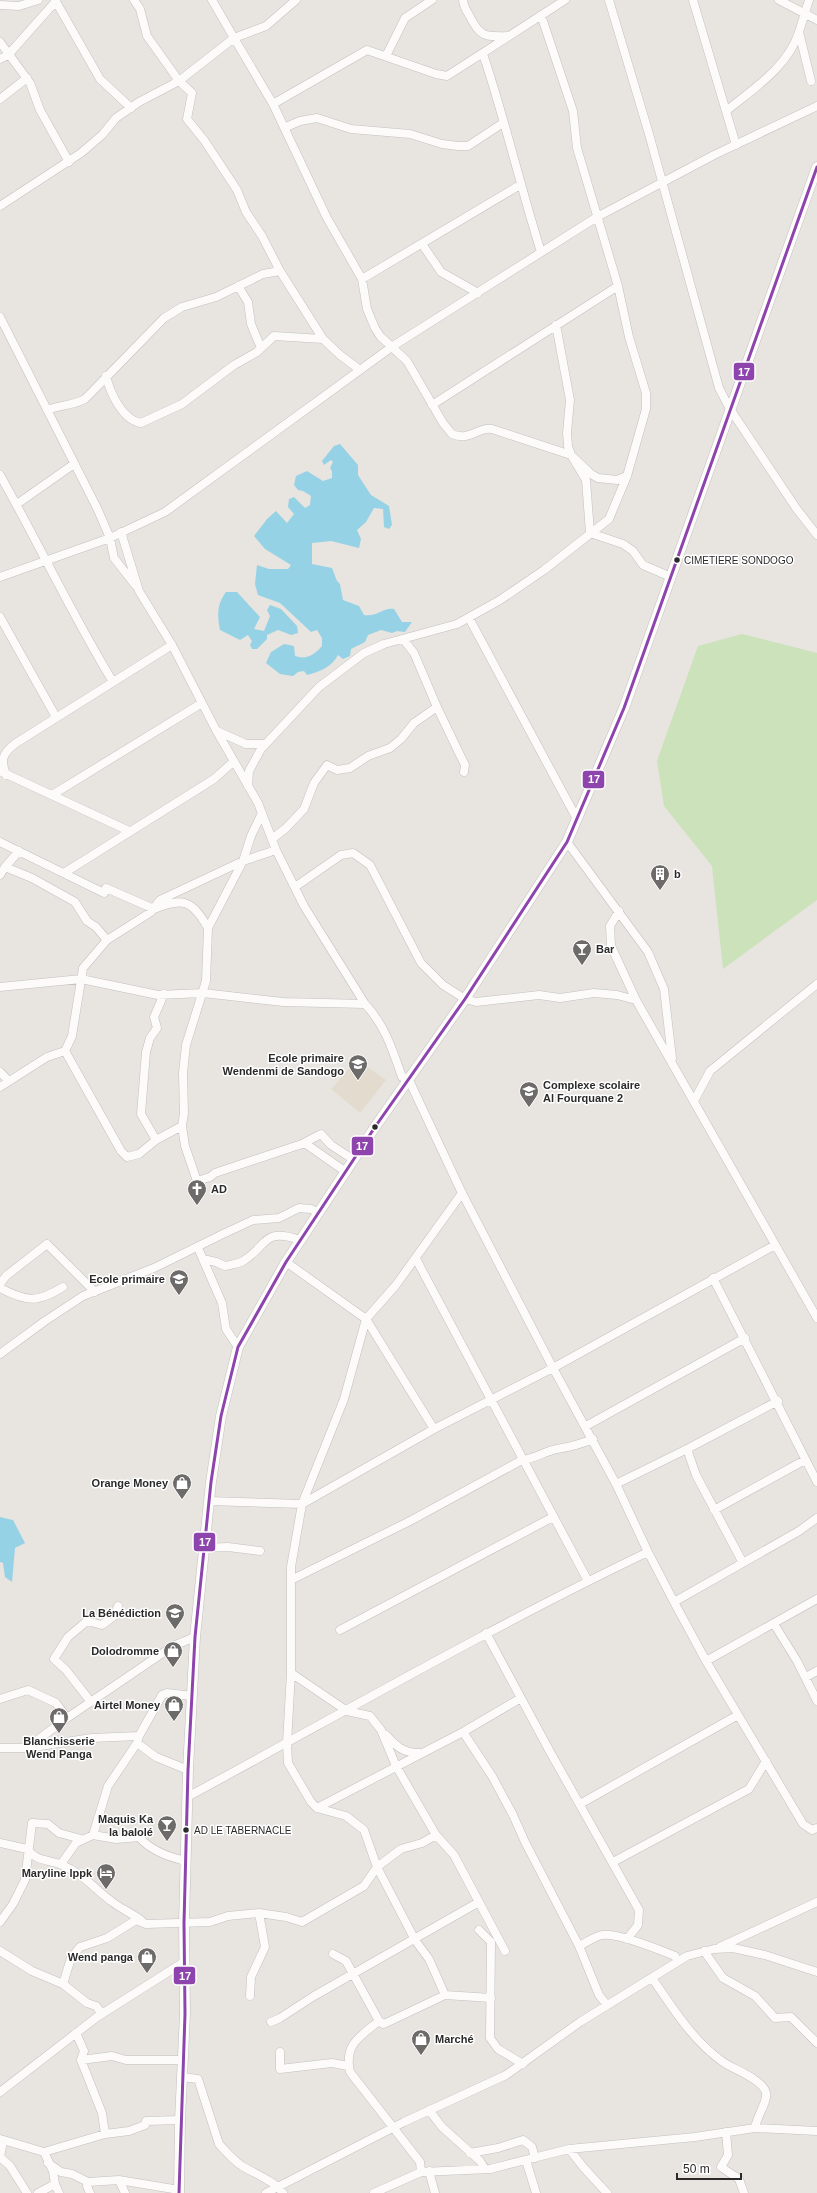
<svg xmlns="http://www.w3.org/2000/svg" width="817" height="2193" font-family="Arial,sans-serif">
<rect width="100%" height="100%" fill="#e8e4e0"/>
<!-- education -->
<path fill="#e2dbce" d="M357,1060L386,1080L360,1113L331,1089Z"/>
<!-- green -->
<path fill="#cbe2ba" d="M742,634L817,653V900L723,969L712,866L664,806L657,761L698,646Z"/>
<!-- water -->
<path fill="#96d2e6" d="M340,444L358,465V475L371,495L389,506L392,525L389,529L384,527L383,509L374,508L366,522L357,530L361,539L359,548L331,541L312,543V564L332,568L337,581L340,584L343,600L359,606L364,615C378,617 383,607 394,609L402,622H412L405,632L397,631L392,633L381,630L368,635L365,642L351,649L350,656L343,659L338,655C332,667 319,672 307,675L304,671L298,672L293,676L280,674L266,663L271,652L284,644L294,646L295,656C307,660 314,655 322,646V638L317,630L311,632L280,603L258,595L255,584L257,565L269,569H288L291,565L265,549L254,536L267,519L276,511L287,523L294,514L288,507L289,499L294,497L305,508L310,505L311,496L303,491L298,490L294,485L296,476L307,471L323,481L332,478V471L330,468L333,462L331,460L324,465L322,461L334,446Z
M226,592H237L260,617L254,629L264,631L270,616L267,610L270,605L281,609L297,626L298,633L291,635L278,630L267,635V639L257,649H252L250,645L252,641L248,635L240,640L220,630C217,615 217,604 226,592Z
M0,1517L13,1520L25,1543L15,1548L12,1582L5,1577L3,1563L0,1562Z"/>
<g fill="none" stroke-linecap="round" stroke-linejoin="round">
<defs>
<path id="minor" d="M55,0L100,79L131,108
M134,0L140,9L147,36L179,81L234,38L273,104L367,50L436,74L447,76L565,0
M212,0L234,38L266,26L296,0
M463,0C463,5 466,10 469,15C480,37 484,37 508,36
M609,0L649,134L719,388L730,409L796,508L817,535
M693,0L736,145
M779,0L817,20
M809,0L799,32L811,81
M0,5L19,6L38,0
M0,42L30,83L40,110L69,162
M483,54C505,119 520,186 541,252
M386,56L405,18L432,0
M0,59L8,55L56,1
M0,99L27,78
M273,104L327,218L362,279L367,309L375,328L380,336L407,361L443,423L452,434C470,442 479,426 492,429L571,455L591,474L598,478L617,480L627,476
M726,111C753,89 788,67 799,32
M286,127L300,121L317,118L351,129L410,134L442,144L458,146H468L503,123
M0,206L81,153L102,135L116,118L139,102L179,81L192,93L187,119L204,140L237,190L246,212L262,236L280,271L323,339L340,355L360,370
M422,244L441,272L478,293
M362,279L520,185
M238,286L248,302L251,324L261,348
M0,317L97,508L110,538L114,558L136,586
M556,325L570,400L567,433L568,446L571,455L586,480L590,533L623,544L633,551L643,565L671,577
M106,376C110,392 122,420 141,423L182,404L234,365L257,352L274,336L323,339
M432,405L618,286
M47,410C60,405 75,405 85,399L164,318L182,307L216,297L263,274L280,271
M0,475C39,544 72,615 113,682
M17,504L74,464
M121,532L139,591L172,645L216,730L258,803L276,850L304,906L365,1004C385,1025 393,1051 402,1077L408,1078L462,1193L553,1368L616,1484L648,1552L674,1602L706,1661L803,1824L812,1830L817,1828
M0,577L110,538L165,512L393,346L597,217L714,155L817,106
M0,617L56,717
M469,618L577,819
M403,639L414,653L437,707L460,755L465,765L464,772
M217,731L246,744H265
M2,772L129,831
M6,775C0,759 3,753 16,743L172,645
M248,786L249,771L261,749L319,687L364,653L384,644L457,624L500,600L544,570L609,519L627,476L646,409V393L629,337L618,286L577,148L573,111L541,15
M52,795L202,703
M262,813L251,836L243,861L208,928L206,981L186,1045L183,1073L184,1113L182,1126L185,1146L197,1181L210,1177L215,1173L302,1144H306L346,1172
M272,839L286,828L304,809L314,783L327,765L337,770L350,768L368,756L390,748L401,739L414,723L437,707
M0,842L104,893L106,888L154,909C183,897 192,900 208,928
M567,842L648,952L664,989L672,1058
M5,867L19,851
M64,873L214,779L233,762
M0,875L5,867L32,878L75,902L87,921L96,927L107,940
M295,887L341,855L353,853L370,865L421,963L443,985L465,999L476,1002L539,995L560,998L594,993L617,995L636,1000
M619,911L610,926L611,946L636,1000L817,1318
M0,987L81,979L158,995L203,993L283,1002L365,1004
M65,1051L121,1151L127,1157L139,1154L156,1140L182,1126
M0,1072L9,1081
M0,1087L47,1057L65,1051L72,1036L83,968L107,940L151,912L160,900L243,861L276,850
M694,1101L710,1071L817,984
M156,1140L141,1114L146,1052L150,1038L157,1028L154,1017L164,994
M302,1144L321,1134L331,1145L354,1160
M198,1248L222,1303L226,1329L238,1347
M203,1259L216,1262L225,1266C230,1265 238,1264 243,1261C268,1246 262,1227 300,1240
M416,1259L588,1581
M286,1262L366,1319L396,1285L462,1193
M713,1278L817,1482
M0,1284L6,1276L47,1244L95,1292
M0,1288C27,1302 37,1303 63,1287
M0,1354L45,1321L83,1296L154,1268L223,1234L253,1220L279,1218L299,1208L311,1209L319,1213
M586,1426L745,1338
M434,1429L366,1319L344,1399L302,1504L291,1567V1673L347,1711L370,1716L381,1730L396,1766L436,1835L454,1855L505,1951
M687,1449L696,1475L743,1563
M616,1484L687,1449L778,1401
M209,1501L302,1504L434,1429L553,1368L775,1245
M714,1510L805,1460
M203,1548L228,1547L260,1551
M291,1580L410,1521L522,1460C535,1459 545,1451 557,1449C570,1447 581,1444 593,1439
M674,1602L799,1531L817,1518
M774,1624L797,1661L817,1701
M340,1630L553,1517
M486,1633L549,1750L639,1910L638,1925L627,1939
M706,1661L817,1599
M291,1673L287,1743L288,1763L311,1802L317,1808L346,1816L364,1830L377,1867L415,1940L429,1959L445,1995
M806,1677L817,1671
M0,1699L28,1690L56,1703L67,1718
M91,1702L66,1670L54,1659L68,1637L87,1621L102,1625L114,1616L118,1606
M463,1732L492,1776L513,1815L525,1842L579,1946L599,1995L607,2005
M386,1735C396,1746 403,1753 419,1753
M139,1736L162,1695L167,1693L192,1696
M137,1743L156,1757L188,1770
M0,1748H27L67,1718L173,1646L195,1637
M27,1748L92,1738L139,1736L137,1743L108,1786L93,1835L116,1839L139,1837C151,1851 168,1857 186,1861
M189,1796C341,1714 491,1627 648,1552
M580,1804L738,1715
M317,1808L463,1732L521,1698
M0,1843L27,1849C37,1862 48,1859 62,1865C82,1873 95,1889 111,1901C121,1909 132,1913 142,1921
M613,1862L749,1789L766,1761
M61,1864L76,1843L93,1835
M0,1922L13,1904L25,1880L32,1823L48,1824L59,1833L81,1839
M479,1930L491,1942L490,2038L498,2049L523,2064
M579,1946C586,1943 595,1936 602,1935C617,1932 660,1950 675,1956L677,1960
M720,1947L817,1902
M0,1951L32,1971L63,1984L87,2003L96,2006L102,2014
M704,1951L723,1978L755,1996L775,2018L791,2017L817,2043
M333,1954L346,1961L379,2021C359,2037 344,2045 350,2072L420,2162L421,2172
M652,1978C673,2008 692,2040 723,2062C733,2069 764,2080 766,2093C768,2101 756,2118 755,2128
M63,1984L71,1958L80,1947L107,1938L136,1920L146,1924L210,1922L228,1916L259,1913L286,1917L302,1922L364,1886L377,1867L401,1849L422,1843L436,1835
M250,1996L251,1977L265,1947L259,1913
M379,2021L383,2024L386,2023L445,1995L491,1998
M271,2022L280,2018L314,1996L479,1902
M76,2033L84,2051L81,2060L102,2113L105,2134
M280,2052V2069L332,2063L348,2066
M81,2060L112,2056L126,2060H182
M182,2077L198,2079L219,2144C226,2152 233,2160 242,2166C255,2174 273,2180 283,2193
M0,2092L97,2017L184,1962
M429,2110L442,2127L480,2161L485,2169
M726,2132L728,2155L721,2167L739,2179L744,2193
M0,2139L44,2152L53,2171L55,2184L59,2193
M569,2149L584,2168L607,2193
M44,2152L105,2134L129,2131L145,2125L146,2121L180,2120
M470,2153L498,2148L523,2140L532,2147L535,2158
M0,2157L10,2166L27,2193
M0,2157L3,2141
M526,2160L536,2193
M48,2163L61,2172L72,2174L88,2182L119,2180L179,2190
M429,2171L435,2193
M119,2180L125,2193
M88,2182L87,2186L90,2193
M38,2193L55,2184
M266,2193L404,2122L506,2075L580,2022L687,1956L714,1949L733,1948L765,1955L817,1972
M374,2193L421,2172L490,2169L569,2149L695,2137L755,2128L817,2131"/>
<path id="tertiary" d="M179,2193L180,2120L185,2014L184,1923L188,1770L195,1637L211,1482L221,1416L238,1347L286,1262L375,1127L465,999L567,842L624,708L817,167"/>
</defs>
<!-- minor casing -->
<use href="#minor" stroke="#c2c0c1" stroke-width="9"/>
<!-- tertiary casing -->
<use href="#tertiary" stroke="#c2c0c1" stroke-width="11"/>
<!-- minor -->
<use href="#minor" stroke="#fcfbfa" stroke-width="8"/>
<!-- tertiary -->
<use href="#tertiary" stroke="#fcfbfa" stroke-width="10"/>
<defs>
<path id="bus-1" d="M179,2193L185,2014L184,1923L188,1770L195,1637L211,1482L221,1416L238,1347L286,1262L375,1127L465,999L567,842L624,708L817,167"/>
</defs>
<!-- bus-1 casing -->
<use href="#bus-1" stroke="#fff" stroke-width="6"/>
<!-- bus-1 -->
<use href="#bus-1" stroke="#8e44ad" stroke-width="3"/>
</g>
<!-- icons -->
<defs>
<symbol id="building-pin" viewBox="-11 -11 22 30"><path d="M0 17L-7.5 6A9.5 9.5 0 1 1 7.5 6Z" fill="#6c6b6a" stroke="#fff"/><path d="M-4-6H4V6H1V3H-1V6H-4ZM-2.5-4.3h1.7v1.8h-1.7ZM.8-4.3h1.7v1.8H.8ZM-2.5-1h1.7V.8h-1.7ZM.8-1h1.7V.8H.8Z" fill="#fff"/></symbol>
<symbol id="bar-pin" viewBox="-11 -11 22 30"><path d="M0 17L-7.5 6A9.5 9.5 0 1 1 7.5 6Z" fill="#6c6b6a" stroke="#fff"/><path d="M-6-5H6L.8 .8V4.5H3.5V6h-7V4.5H-.8V.8Z" fill="#fff"/></symbol>
<symbol id="school-pin" viewBox="-11 -11 22 30"><path d="M0 17L-7.5 6A9.5 9.5 0 1 1 7.5 6Z" fill="#6c6b6a" stroke="#fff"/><path d="M0-5L7-2L0 1L-7-2ZM-4 1L0 2.5L4 1V4Q0 6-4 4Z" fill="#fff"/></symbol>
<symbol id="church-pin" viewBox="-11 -11 22 30"><path d="M0 17L-7.5 6A9.5 9.5 0 1 1 7.5 6Z" fill="#6c6b6a" stroke="#fff"/><path d="M-1.2-6h2.4v3.5h3.3v2.4h-3.3V6h-2.4V-.1h-3.3v-2.4h3.3Z" fill="#fff"/></symbol>
<symbol id="shop-pin" viewBox="-11 -11 22 30"><path d="M0 17L-7.5 6A9.5 9.5 0 1 1 7.5 6Z" fill="#6c6b6a" stroke="#fff"/><path d="M-5-2.5h2.3a2.7 3.5 0 0 1 5.4 0H5L5.5 6h-11ZM-1.5-2.5h3a1.5 2.3 0 0 0-3 0Z" fill="#fff"/></symbol>
<symbol id="hotel-pin" viewBox="-11 -11 22 30"><path d="M0 17L-7.5 6A9.5 9.5 0 1 1 7.5 6Z" fill="#6c6b6a" stroke="#fff"/><path d="M-6-4.5h1.5V1H6V5H4.5V3h-9V5H-6ZM-4 0a1.8 1.8 0 1 1 3.6 0ZM.5 0V-2.5h3Q6-2.5 6 0Z" fill="#fff"/></symbol>
</defs>
<g fill-rule="evenodd">
<use href="#building-pin" x="649" y="863" width="22" height="30"/>
<use href="#bar-pin" x="571" y="938" width="22" height="30"/>
<use href="#school-pin" x="347" y="1053" width="22" height="30"/>
<use href="#school-pin" x="518" y="1080" width="22" height="30"/>
<use href="#church-pin" x="186" y="1178" width="22" height="30"/>
<use href="#school-pin" x="168" y="1268" width="22" height="30"/>
<use href="#shop-pin" x="171" y="1472" width="22" height="30"/>
<use href="#school-pin" x="164" y="1602" width="22" height="30"/>
<use href="#shop-pin" x="162" y="1640" width="22" height="30"/>
<use href="#shop-pin" x="163" y="1694" width="22" height="30"/>
<use href="#shop-pin" x="48" y="1706" width="22" height="30"/>
<use href="#bar-pin" x="156" y="1814" width="22" height="30"/>
<use href="#hotel-pin" x="95" y="1862" width="22" height="30"/>
<use href="#shop-pin" x="136" y="1946" width="22" height="30"/>
<use href="#shop-pin" x="410" y="2028" width="22" height="30"/>
</g>
<!-- markers -->
<g fill="#2a2a2a" stroke="#fff" stroke-width="1.5">
<circle cx="677" cy="560" r="3.5"/>
<circle cx="375" cy="1127" r="3.5"/>
<circle cx="186" cy="1830" r="3.5"/>
</g>
<g text-anchor="middle" stroke-width="3" stroke-linejoin="round" paint-order="stroke">
<!-- bus labels -->
<g font-size="10" fill="#2a2a2a" stroke="#fff" text-anchor="start">
<text x="684" y="564">CIMETIERE SONDOGO</text>
<text x="194" y="1834">AD LE TABERNACLE</text>
</g>
<!-- poi labels -->
<g font-size="11" font-weight="bold" fill="#2a2a2a" stroke="#fff" text-anchor="end">
<text x="674" y="878" text-anchor="start">b</text>
<text x="596" y="953" text-anchor="start">Bar</text>
<text x="344" y="1062">Ecole primaire<tspan x="344" dy="13">Wendenmi de Sandogo</tspan></text>
<text x="543" y="1089" text-anchor="start">Complexe scolaire<tspan x="543" dy="13">Al Fourquane 2</tspan></text>
<text x="211" y="1193" text-anchor="start">AD</text>
<text x="165" y="1283">Ecole primaire</text>
<text x="168" y="1487">Orange Money</text>
<text x="161" y="1617">La Bénédiction</text>
<text x="159" y="1655">Dolodromme</text>
<text x="160" y="1709">Airtel Money</text>
<text x="59" y="1745" text-anchor="middle">Blanchisserie<tspan x="59" dy="13">Wend Panga</tspan></text>
<text x="153" y="1823">Maquis Ka<tspan x="153" dy="13">la balolé</tspan></text>
<text x="92" y="1877">Maryline lppk</text>
<text x="133" y="1961">Wend panga</text>
<text x="435" y="2043" text-anchor="start">Marché</text>
</g>
</g>
<g stroke="#fff" stroke-width="1.5">
<rect x="733" y="362" width="22" height="19" rx="4" fill="#8e44ad"/>
<rect x="582" y="770" width="23" height="19" rx="4" fill="#8e44ad"/>
<rect x="351" y="1136" width="23" height="20" rx="4" fill="#8e44ad"/>
<rect x="193" y="1532" width="23" height="20" rx="4" fill="#8e44ad"/>
<rect x="173" y="1966" width="23" height="19" rx="4" fill="#8e44ad"/>
</g>
<g font-size="11" text-anchor="middle" font-weight="bold" fill="#fff">
<text x="744" y="376">17</text>
<text x="594" y="783">17</text>
<text x="362" y="1150">17</text>
<text x="205" y="1546">17</text>
<text x="185" y="1980">17</text>
</g>
<!-- scale -->
<path d="M677 2173v6h64v-6" fill="none" stroke="#2a2a2a" stroke-width="2"/>
<text x="683" y="2173" font-size="12" fill="#2a2a2a" stroke="#ffffff" stroke-width="3" paint-order="stroke">50 m</text>
</svg>
